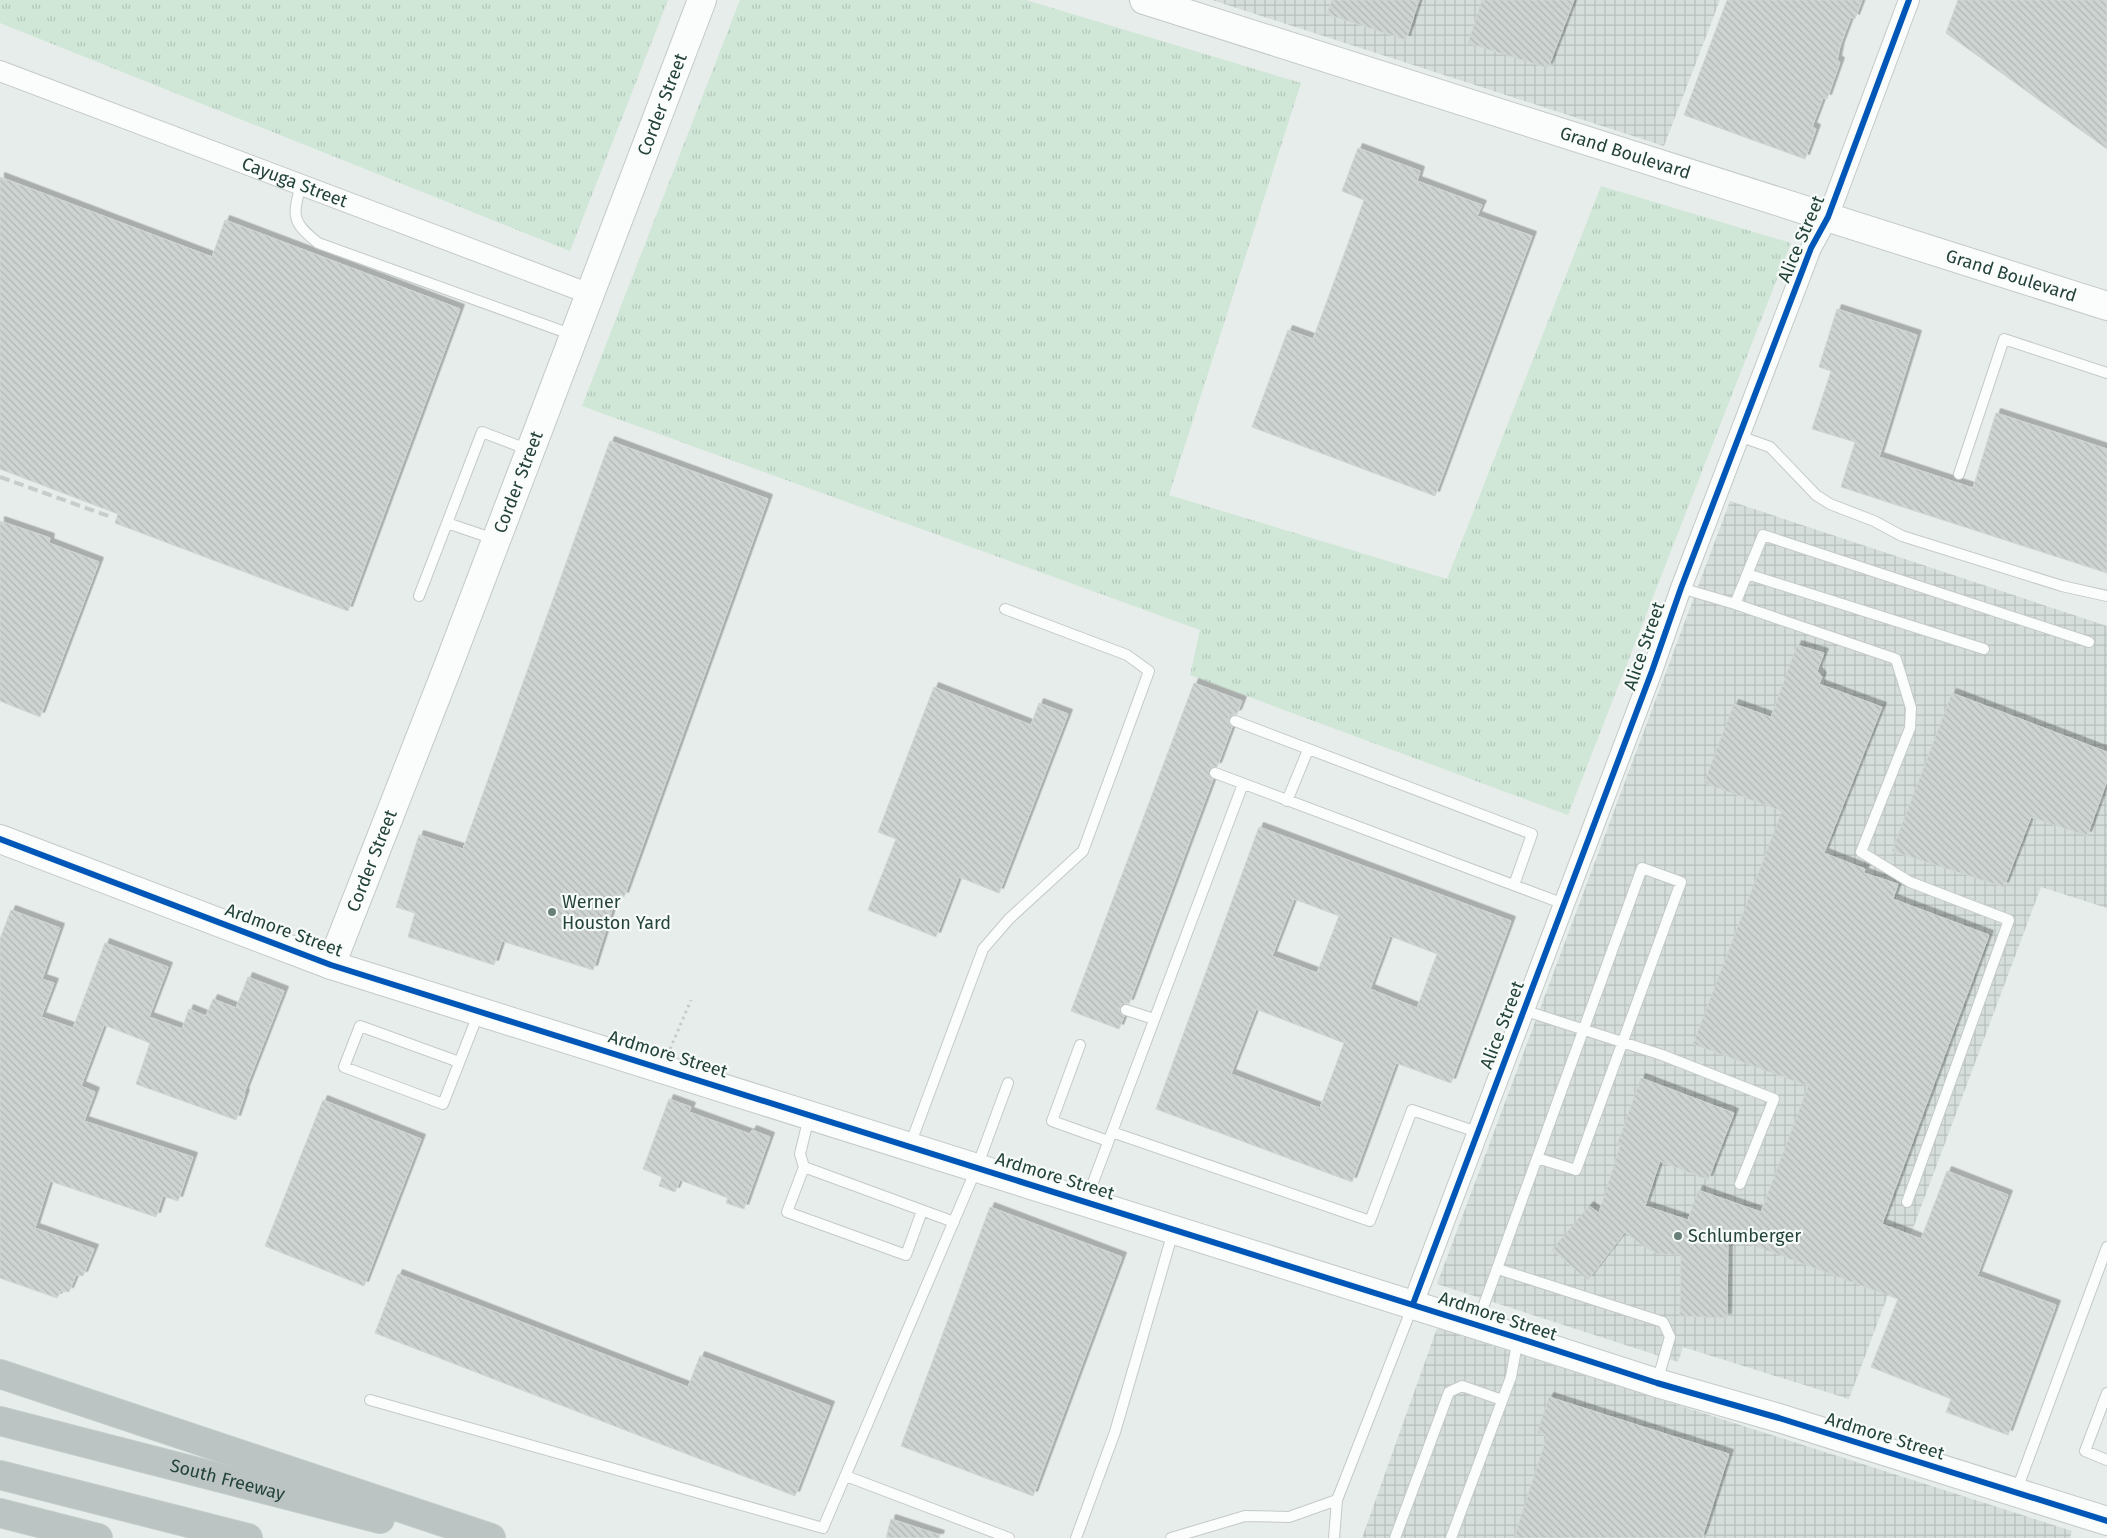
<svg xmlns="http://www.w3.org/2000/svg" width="2107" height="1538" font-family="'Fira Sans',sans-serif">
<defs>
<pattern id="industrial-grid" width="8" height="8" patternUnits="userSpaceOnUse" patternTransform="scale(1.25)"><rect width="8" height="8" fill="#d5deda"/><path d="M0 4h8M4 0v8" fill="none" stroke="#b7c0bc"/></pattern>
<pattern id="grass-tufts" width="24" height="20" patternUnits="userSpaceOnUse" patternTransform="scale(1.25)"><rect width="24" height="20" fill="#d0e6d7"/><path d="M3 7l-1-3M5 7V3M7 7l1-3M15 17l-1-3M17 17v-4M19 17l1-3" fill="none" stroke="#b2c6b9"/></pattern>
<pattern id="building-back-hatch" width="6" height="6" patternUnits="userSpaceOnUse" patternTransform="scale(1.25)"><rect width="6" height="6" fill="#ced4d1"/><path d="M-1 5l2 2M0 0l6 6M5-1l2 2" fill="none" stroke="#b1b7b4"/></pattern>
<filter id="shadow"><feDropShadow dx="4.5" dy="-4.5" stdDeviation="0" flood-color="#0004"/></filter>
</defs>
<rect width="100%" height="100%" fill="#e7edea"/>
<!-- industrial -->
<path fill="url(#industrial-grid)" d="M1212,0H1720L1664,146Z
M1730,501L2107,626V908L2041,887L1849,1399L1683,1347L1678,1362L1437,1284Z
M1437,1328L2072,1531L2070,1538H1362Z"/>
<!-- grass -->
<path fill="url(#grass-tufts)" d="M0,0H668L570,251L0,23Z
M740,0H1026L1301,83L1169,495L1447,579L1601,186L1791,243L1568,815L1190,675L1200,630L582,406Z"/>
<!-- building -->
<path fill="url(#building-back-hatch)" stroke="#d0d6d3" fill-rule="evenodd" filter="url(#shadow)" d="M1332,0H1419L1406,40L1327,14Z
M1482,0H1574L1548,68L1468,43Z
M1727,0H1862L1855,19L1851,17L1840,46L1837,60L1840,62L1827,99L1823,98L1812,127L1816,129L1805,159L1684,115Z
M1958,0H2107V149L1946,33Z
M1358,148L1420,171L1417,181L1482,205L1477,216L1532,236L1435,496L1252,427L1288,330L1313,339L1364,200L1342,191Z
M0,177L212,257L225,220L460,309L348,611L115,523L118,514L0,469Z
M1837,309L1917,335L1879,457L1973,488L1996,413L2107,449V573L1841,487L1855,442L1812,429L1831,371L1819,367Z
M610,441L768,499L624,897L617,894L593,970L502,941L494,965L408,937L415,913L396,907L419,835L463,849Z
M0,521L50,538L49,543L99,562L40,717L0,701Z
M1797,645L1824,653L1817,671L1822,677L1819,684L1882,707L1824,853L1865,869L1864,873L1898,884L1893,899L1989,935L1882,1224L1921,1239L1947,1171L2008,1195L1977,1276L2056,1305L2008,1435L1946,1412L1951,1399L1871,1367L1898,1299L1728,1236L1727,1318L1680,1316L1681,1255L1659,1254L1646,1248L1625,1232L1588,1280L1552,1250L1589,1206L1599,1213L1620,1146L1617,1145L1641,1078L1734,1113L1708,1180L1660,1161L1645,1206L1688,1220L1698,1190L1761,1212L1808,1086L1693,1044L1782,811L1704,783L1734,704L1771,717Z
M1194,683L1242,701L1237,714L1231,715L1228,719L1232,727L1217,767H1211L1208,771L1213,779L1129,1004L1124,1003L1120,1007L1119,1012L1124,1016L1119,1029L1071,1011Z
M934,687L1031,725L1039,703L1068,714L999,893L959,877L936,937L868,910L896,839L878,832Z
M1952,693L2107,752V781L2087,836L2031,817L2004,887L1892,851Z
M1259,827L1511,921L1451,1083L1396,1063L1352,1182L1156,1109ZM1294,899L1339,916L1317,973L1272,956ZM1390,936L1437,954L1417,1008L1370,989ZM1256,1009L1344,1043L1320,1108L1231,1074Z
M11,910L60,928L42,979L54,983L41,1017L73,1028L105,943L168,967L149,1017L182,1029L189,1009L206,1016L213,999L236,1008L248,977L284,991L244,1093L245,1094L236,1120L136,1084L150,1043L104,1025L81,1086L95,1092L84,1121L193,1157L178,1201L163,1196L156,1217L50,1181L35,1228L94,1249L83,1276L76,1275L69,1292L61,1291L57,1298L0,1278V939Z
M669,1099L691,1107L689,1112L750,1134L752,1130L770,1137L744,1209L726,1203L728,1198L680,1180L675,1192L659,1186L662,1177L643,1169Z
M323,1100L421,1139L364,1286L265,1246Z
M990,1207L1122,1257L1033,1496L901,1446Z
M398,1274L688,1387L700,1356L830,1406L795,1496L375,1333Z
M1549,1397L1729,1454L1702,1538H1514L1547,1436L1537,1433Z
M891,1519L940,1535L939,1538H886Z"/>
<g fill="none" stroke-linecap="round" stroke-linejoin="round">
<defs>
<path id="lane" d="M301,185C292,217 292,222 318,243L573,335
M1739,436L1770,447L1816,495L1830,504L1874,521L1902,536L2062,586L2107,596
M1959,474L2004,339L2107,373
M447,523L494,539
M1747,574L1984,649
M1681,588L1735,604L1763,535L2089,642
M419,596L482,432L529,450
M1735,604L1896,659L1911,708L1910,728L1861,852L1910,882L2009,920L1907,1202
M1235,721L1532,834L1514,885
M1215,773L1564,904
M1287,801L1308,750
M1126,1010L1154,1019
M1523,1010L1662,1055L1774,1099L1740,1184
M1080,1045L1052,1121L1108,1141
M459,1062L360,1026L344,1067L443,1104L479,1012
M809,1117L800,1154L804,1167L787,1212L906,1255L922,1211
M1112,1132L1370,1221L1412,1110L1477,1132
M910,1145L983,949L1009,919L1083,851L1149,671L1127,655L1005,609
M804,1167L954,1222
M1086,1201L1243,784
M1498,1269L1663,1322L1670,1337L1657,1382
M1477,1324L1642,868L1681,882L1576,1170L1537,1158
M2107,1393L2085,1451L2107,1460
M370,1400L823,1528L977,1167L1008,1083
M846,1476L1009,1538
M2016,1492L2107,1247
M1076,1538L1115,1432L1173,1232
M1171,1538L1245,1516L1289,1517L1337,1500L1413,1305
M1334,1538L1337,1500
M1395,1538L1449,1392L1462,1386L1502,1400
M1451,1538L1511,1377L1518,1338"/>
<g id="street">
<path id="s1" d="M0,71L590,294"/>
<path d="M1413,1304L1652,671L1681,588L1811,248L1828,217L1909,0"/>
</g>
<g id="secondary">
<path id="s2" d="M1144,0L2107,306"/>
<path d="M0,839L331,965L1518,1338L1657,1383L1779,1418L2107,1521"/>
<path id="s3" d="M331,965L447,669L702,0"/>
</g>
<g id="highway">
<path d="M0,1374L491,1538"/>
<path id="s4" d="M0,1421L380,1519"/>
<path d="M0,1475L248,1538"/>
<path d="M0,1513L98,1538"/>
</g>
</defs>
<!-- lane casing -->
<use href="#lane" stroke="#c4cac7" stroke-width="12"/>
<!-- street casing -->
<use href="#street" stroke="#c4cac7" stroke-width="22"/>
<!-- secondary casing -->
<use href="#secondary" stroke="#c3cac7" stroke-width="30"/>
<!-- highway casing -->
<use href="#highway" stroke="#c2ccc9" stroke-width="30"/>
<!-- path -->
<path stroke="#c2ccca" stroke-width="3" stroke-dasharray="2.5 4" stroke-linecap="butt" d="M670,1049L691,1000"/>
<!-- lane -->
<use href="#lane" stroke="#fbfcfc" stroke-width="10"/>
<!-- street -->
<use href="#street" stroke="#fbfcfc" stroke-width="20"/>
<!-- secondary -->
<use href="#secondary" stroke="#fbfcfc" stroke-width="28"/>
<!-- highway -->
<use href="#highway" stroke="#bbc4c2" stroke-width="28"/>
<!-- rail -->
<path stroke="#c8cdcb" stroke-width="4" stroke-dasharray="10 5" stroke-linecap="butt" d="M0,477L111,517"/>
<defs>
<path id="cycleway" d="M0,839L331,965L1518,1338L1657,1383L1779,1418L2107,1521
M1413,1304L1652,671L1681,588L1811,248L1828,217L1909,0"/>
</defs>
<!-- cycleway casing -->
<use href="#cycleway" stroke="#f6fbf8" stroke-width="9"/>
<!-- cycleway -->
<use href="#cycleway" stroke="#0057b8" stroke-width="6"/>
</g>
<!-- markers -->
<g fill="#687e78" stroke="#f6fbf8" stroke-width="2">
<circle cx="552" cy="912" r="5"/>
<circle cx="1678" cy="1236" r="5"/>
</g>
<g text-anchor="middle" stroke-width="4.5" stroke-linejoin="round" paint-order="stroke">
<!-- street labels -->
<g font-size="18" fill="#23423a" stroke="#f6fbf8">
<text dy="6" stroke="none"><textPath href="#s3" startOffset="922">Corder Street</textPath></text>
<text dy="6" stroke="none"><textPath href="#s2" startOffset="505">Grand Boulevard</textPath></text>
<text dy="6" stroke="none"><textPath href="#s1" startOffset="315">Cayuga Street</textPath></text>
<text transform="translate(1801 239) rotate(-67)" y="6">Alice Street</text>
<text dy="6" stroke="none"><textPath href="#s2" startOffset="910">Grand Boulevard</textPath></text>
<text dy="6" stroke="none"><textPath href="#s3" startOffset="518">Corder Street</textPath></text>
<text transform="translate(1644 646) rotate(-71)" y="6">Alice Street</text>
<text dy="6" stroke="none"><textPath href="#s3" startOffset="112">Corder Street</textPath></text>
<text transform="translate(284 930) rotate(20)" y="6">Ardmore Street</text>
<text transform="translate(1502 1025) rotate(-69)" y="6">Alice Street</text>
<text transform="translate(668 1054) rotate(17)" y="6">Ardmore Street</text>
<text transform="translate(1055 1176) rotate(17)" y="6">Ardmore Street</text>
<text transform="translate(1498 1316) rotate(18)" y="6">Ardmore Street</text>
<text transform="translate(1885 1436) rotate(17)" y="6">Ardmore Street</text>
<text dy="6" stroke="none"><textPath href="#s4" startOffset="235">South Freeway</textPath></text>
</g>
<!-- poi labels -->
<g font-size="18" fill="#23423a" stroke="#f6fbf8" text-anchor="start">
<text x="562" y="908">Werner<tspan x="562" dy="21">Houston Yard</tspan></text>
<text x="1688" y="1242">Schlumberger</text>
</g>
</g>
</svg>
